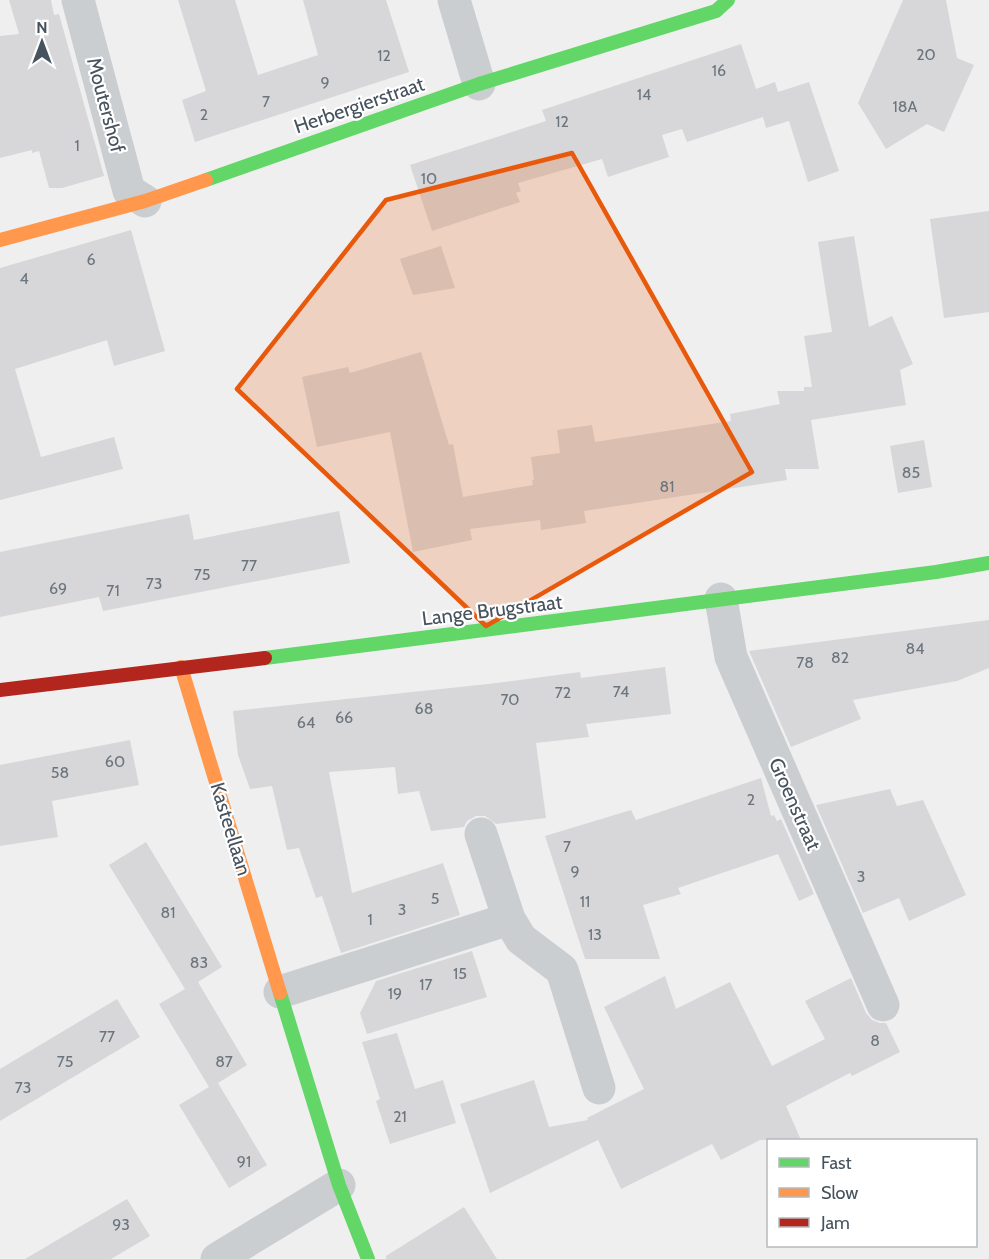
<svg xmlns="http://www.w3.org/2000/svg" width="989" height="1259" font-family="Cabin,sans-serif">
<rect width="100%" height="100%" fill="#f0efef"/>
<!-- building -->
<path fill="#d7d7d9" d="M9,0H51L54,15L59,14L104,176L62,188H49L39,151L32,153V150L0,158V36L19,34Z
M178,0H235L258,75L318,55L303,0H386L409,72L195,142L182,100L206,91Z
M903,0H946L957,58L974,65L944,132L927,124L886,149L858,103Z
M741,44L756,89L775,82L778,92L809,82L839,171L808,182L789,121L766,128L763,117L687,142L682,129L662,135L669,157L608,177L602,159L518,183L521,191L516,193L520,202L432,231L410,165L546,121L542,110Z
M989,211V312L944,318L930,219Z
M131,230L165,351L114,366L107,340L15,369L41,457L114,437L123,469L0,500V268Z
M854,236L869,327L892,316L913,364L900,370L906,405L811,420L819,469H785L787,480L584,511L586,523L541,530L540,520L470,529L472,540L413,552L390,432L317,447L302,377L348,367L350,373L421,352L449,445L453,444L463,497L533,485L532,480H534L531,457L560,453L557,430L592,425L595,442L731,421L730,414L780,404L777,391H804V387H812L804,336L832,332L818,242Z
M441,246L455,288L413,295L400,259Z
M924,440L932,487L898,493L890,446Z
M339,511L350,563L103,611L99,597L0,617V552L189,514L194,540Z
M989,620V668L957,681L853,700L861,719L791,747L749,651Z
M665,667L671,714L586,724L589,737L536,743L546,818L496,824L485,816H476L467,821L464,827L431,831L419,791L398,794L395,767L329,772L352,893L443,863L460,915L341,953L322,896L316,898L299,848L287,850L272,786L250,789L238,755L233,711L488,684L580,672L581,678Z
M130,740L139,785L52,801L58,837L0,846V765Z
M761,778L771,816L774,815L777,821L781,819L814,894L799,901L778,854L678,888L681,894L643,905L660,959H585L545,836L631,810L636,820Z
M890,789L897,806L923,800L966,895L909,921L899,898L863,913L816,805Z
M146,842L222,967L198,982L247,1065L218,1083L267,1165L229,1188L179,1105L209,1087L159,1004L185,989L109,865Z
M472,951L487,997L367,1034L360,1013L376,981Z
M665,976L676,1009L730,982L772,1066L825,1039L805,1001L851,978L866,1013L872,1020L880,1023H886L900,1052L852,1076L850,1073L786,1106L801,1140H760L721,1160L712,1144L621,1189L598,1140L490,1193L460,1104L534,1080L549,1127L588,1120L587,1118L644,1089L604,1007Z
M117,999L140,1037L0,1121V1069Z
M397,1033L415,1089L443,1080L456,1123L390,1144L376,1101L380,1099L362,1042Z
M127,1199L150,1236L111,1259H25Z
M464,1207L497,1259H386V1256Z"/>
<g fill="none" stroke-linecap="round" stroke-linejoin="round">
<!-- street -->
<path stroke="#cbced0" stroke-width="33" d="M78,0L129,191L145,201
M454,0L479,84
M721,599L731,657L883,1005
M481,834L509,919L521,939L562,970L599,1088
M280,992L509,919
M217,1259L339,1185"/>
<!-- fast -->
<path stroke="#63d668" stroke-width="14" d="M206,180L479,84L716,11L728,0
M265,658L936,572L989,563
M280,993L339,1185L368,1259"/>
<!-- slow -->
<path stroke="#ff974d" stroke-width="14" d="M0,240L145,201L206,180
M181,667L280,993"/>
<!-- jam -->
<path stroke="#b3261e" stroke-width="14" d="M0,690L265,658"/>
</g>
<!-- marked area -->
<path fill="#e8590c" fill-opacity="0.2" stroke="#e8590c" stroke-width="4.5" stroke-linejoin="round" d="M572,153L752,472L486,626L237,389L386,200Z"/>
<g text-anchor="middle" stroke-width="4.5" stroke-linejoin="round" paint-order="stroke">
<!-- number labels -->
<g font-size="16" fill="#6c757d">
<text x="926" y="60">20</text>
<text x="384" y="61">12</text>
<text x="719" y="76">16</text>
<text x="325" y="88">9</text>
<text x="644" y="100">14</text>
<text x="266" y="107">7</text>
<text x="905" y="112">18A</text>
<text x="204" y="120">2</text>
<text x="562" y="127">12</text>
<text x="77" y="151">1</text>
<text x="429" y="184">10</text>
<text x="91" y="265">6</text>
<text x="24" y="284">4</text>
<text x="911" y="478">85</text>
<text x="667" y="492">81</text>
<text x="249" y="571">77</text>
<text x="202" y="580">75</text>
<text x="154" y="589">73</text>
<text x="58" y="594">69</text>
<text x="113" y="596">71</text>
<text x="915" y="654">84</text>
<text x="840" y="663">82</text>
<text x="805" y="668">78</text>
<text x="621" y="697">74</text>
<text x="563" y="698">72</text>
<text x="510" y="705">70</text>
<text x="424" y="714">68</text>
<text x="344" y="723">66</text>
<text x="306" y="728">64</text>
<text x="115" y="767">60</text>
<text x="60" y="778">58</text>
<text x="751" y="805">2</text>
<text x="567" y="852">7</text>
<text x="575" y="877">9</text>
<text x="861" y="882">3</text>
<text x="435" y="904">5</text>
<text x="585" y="907">11</text>
<text x="402" y="915">3</text>
<text x="168" y="918">81</text>
<text x="370" y="925">1</text>
<text x="595" y="940">13</text>
<text x="199" y="968">83</text>
<text x="460" y="979">15</text>
<text x="426" y="990">17</text>
<text x="395" y="999">19</text>
<text x="107" y="1042">77</text>
<text x="875" y="1046">8</text>
<text x="65" y="1067">75</text>
<text x="224" y="1067">87</text>
<text x="23" y="1093">73</text>
<text x="400" y="1122">21</text>
<text x="244" y="1167">91</text>
<text x="121" y="1230">93</text>
</g>
<!-- street labels -->
<g font-size="20" fill="#46525d" stroke="#fff">
<text transform="translate(106 105) rotate(75)" y="7">Moutershof</text>
<text transform="translate(359 105) rotate(-19)" y="7">Herbergierstraat</text>
<text transform="translate(492 610) rotate(-7)" y="7">Lange Brugstraat</text>
<text transform="translate(795 804) rotate(66)" y="7">Groenstraat</text>
<text transform="translate(231 829) rotate(73)" y="7">Kasteellaan</text>
</g>
</g>
<!-- legend -->
<rect x="767" y="1139" width="210" height="108" fill="#ffffff" stroke="#b5babe" stroke-width="1.5"/>
<rect x="779" y="1158" width="30" height="9" fill="#63d668" stroke="#b5babe" stroke-width="1.5"/>
<text x="821" y="1169" font-size="18" fill="#46525d">Fast</text>
<rect x="779" y="1188" width="30" height="9" fill="#ff974d" stroke="#b5babe" stroke-width="1.5"/>
<text x="821" y="1199" font-size="18" fill="#46525d">Slow</text>
<rect x="779" y="1218" width="30" height="9" fill="#b3261e" stroke="#b5babe" stroke-width="1.5"/>
<text x="821" y="1229" font-size="18" fill="#46525d">Jam</text>
<!-- north arrow -->
<g transform="translate(42 42)" stroke="#ffffff" stroke-width="4.5" paint-order="stroke">
<path d="M0-4.5L10 22L0 15L-10 22Z" fill="#46525d"/>
<text y="-9" font-size="16" font-weight="bold" text-anchor="middle" fill="#46525d">N</text>
</g>
</svg>
